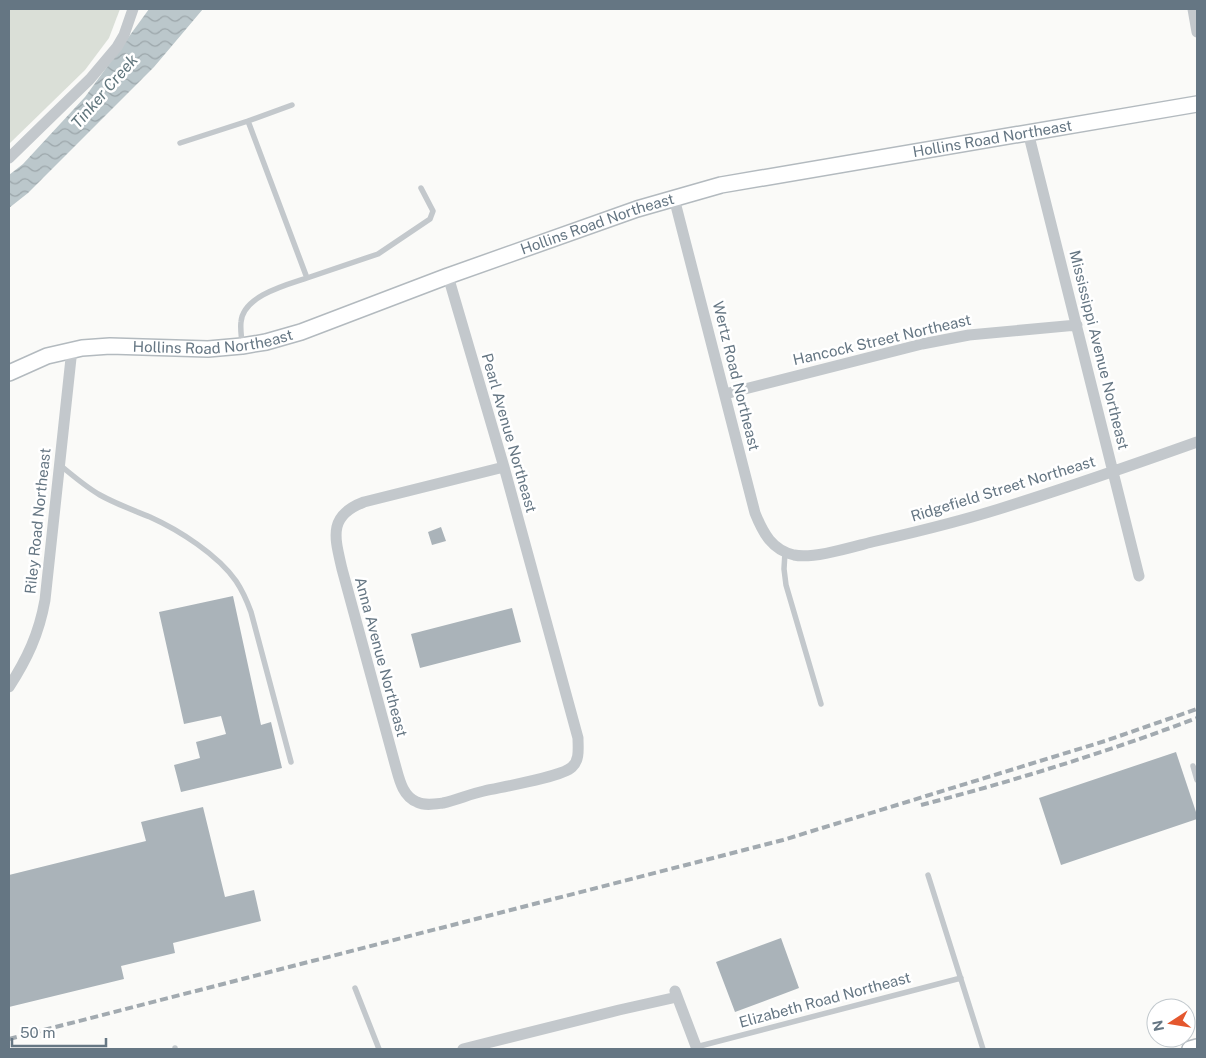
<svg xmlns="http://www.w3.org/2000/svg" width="1206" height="1058" font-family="'Public Sans',sans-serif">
<defs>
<pattern id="water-waves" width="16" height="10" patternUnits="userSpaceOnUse" patternTransform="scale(1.25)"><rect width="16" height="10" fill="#bbc7cb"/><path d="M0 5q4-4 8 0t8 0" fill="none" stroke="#9ca6aa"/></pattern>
</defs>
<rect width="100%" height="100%" fill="#fafaf8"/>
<!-- grass -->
<path fill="#dadfd7" d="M9,9H120L109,38L85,70L9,144Z"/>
<!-- water -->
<path fill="url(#water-waves)" d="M149,9H203L154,67L28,193L9,208V175L23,164L85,97Z"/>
<!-- building -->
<path fill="#aab3b9" d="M441,527L446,541L432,545L428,532Z
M233,596L261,725L271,722L282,768L181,792L174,765L200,758L196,742L226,734L221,716L184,724L159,612Z
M512,608L521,642L420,668L411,634Z
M1176,752L1197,815V819L1061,865L1039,798Z
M203,807L225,897L254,890L261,921L173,943L175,953L121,966L124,979L9,1007V875L146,841L141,822Z
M781,938L799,988L735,1012L716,962Z"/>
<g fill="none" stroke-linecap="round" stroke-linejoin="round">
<defs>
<g id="secondary">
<path id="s1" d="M9,373L47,356L82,348L110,346L208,349L242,346L266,342L301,332L448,276L637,209L721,185L1197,104"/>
<path d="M1190,1049L1197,1047"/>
</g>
</defs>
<!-- secondary casing -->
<use href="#secondary" stroke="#b3babf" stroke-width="18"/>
<!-- service -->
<path stroke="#c3c8cc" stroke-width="5.5" d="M180,143L248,121L292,105
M307,278L378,254L430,219L433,211L421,188
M242,346C242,338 240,330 241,322C243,296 286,285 307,278L248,121
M60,465C73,476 86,487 100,495C116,504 133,510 150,517C179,530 218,555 236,581C242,590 247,601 251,612L291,762
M785,552L784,569L786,585L821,704
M1193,766L1197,780
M928,875L983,1049
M355,988L379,1049
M696,1047L961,978
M175,1048V1049"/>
<!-- minor -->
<path stroke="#c3c8cc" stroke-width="11" d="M1193,9L1197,32
M1028,132L1139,576
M9,158L90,79L117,47L124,35L133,9
M674,198L755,513C763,533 772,550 794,555C814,559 852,547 872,542C921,531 970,519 1018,503C1078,484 1138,463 1197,442
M448,276L504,467L578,738C578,748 580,760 572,767C562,777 501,787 484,791C470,794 457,800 443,803C435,804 425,806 417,802C402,796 399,778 395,764L342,569C335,538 327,516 364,502L504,467
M725,394L922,344L969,335L1077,325
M9,687C27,659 39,634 45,600L72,349
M675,991L697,1049
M463,1049L619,1010L677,997"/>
<!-- secondary -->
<use href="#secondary" stroke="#fff" stroke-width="15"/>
<!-- rail -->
<path stroke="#a2aab0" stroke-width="4" stroke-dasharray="8 4" stroke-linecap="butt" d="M921,805C1014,781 1107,752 1197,718
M9,1039L783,840L1105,741L1197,709"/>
</g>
<g text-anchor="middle" stroke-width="5" stroke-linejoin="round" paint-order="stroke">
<!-- street labels -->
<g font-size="15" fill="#657683" stroke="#fff">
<text dy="5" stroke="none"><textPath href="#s1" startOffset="1019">Hollins Road Northeast</textPath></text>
<text dy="5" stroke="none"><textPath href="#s1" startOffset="614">Hollins Road Northeast</textPath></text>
<text dy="5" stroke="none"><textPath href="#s1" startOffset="209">Hollins Road Northeast</textPath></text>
<text transform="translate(882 340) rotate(-13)" y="5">Hancock Street Northeast</text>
<text transform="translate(1099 350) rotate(76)" y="5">Mississippi Avenue Northeast</text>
<text transform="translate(736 376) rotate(76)" y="5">Wertz Road Northeast</text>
<text transform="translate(509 433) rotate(74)" y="5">Pearl Avenue Northeast</text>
<text transform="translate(1003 489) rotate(-17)" y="5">Ridgefield Street Northeast</text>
<text transform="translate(38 521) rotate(-84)" y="5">Riley Road Northeast</text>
<text transform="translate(381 657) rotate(75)" y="5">Anna Avenue Northeast</text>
<text transform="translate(825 1000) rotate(-15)" y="5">Elizabeth Road Northeast</text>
</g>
<!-- water labels -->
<g font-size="16" font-style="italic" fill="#60757c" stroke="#fff">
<text transform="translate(104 91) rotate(-49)" y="6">Tinker Creek</text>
</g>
</g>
<!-- border -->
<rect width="1206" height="1058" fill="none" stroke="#657683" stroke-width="20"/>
<!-- north arrow -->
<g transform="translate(1171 1023) rotate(258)"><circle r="24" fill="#ffffff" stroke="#c1c8cd"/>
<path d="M0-4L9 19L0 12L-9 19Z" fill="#e4572e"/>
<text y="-8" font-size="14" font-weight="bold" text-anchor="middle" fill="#657683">N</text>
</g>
<!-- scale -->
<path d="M12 1038v8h94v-8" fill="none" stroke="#657683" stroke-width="2.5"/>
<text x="20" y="1038" font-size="15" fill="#657683" stroke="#ffffff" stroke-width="4" paint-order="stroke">50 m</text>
</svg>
